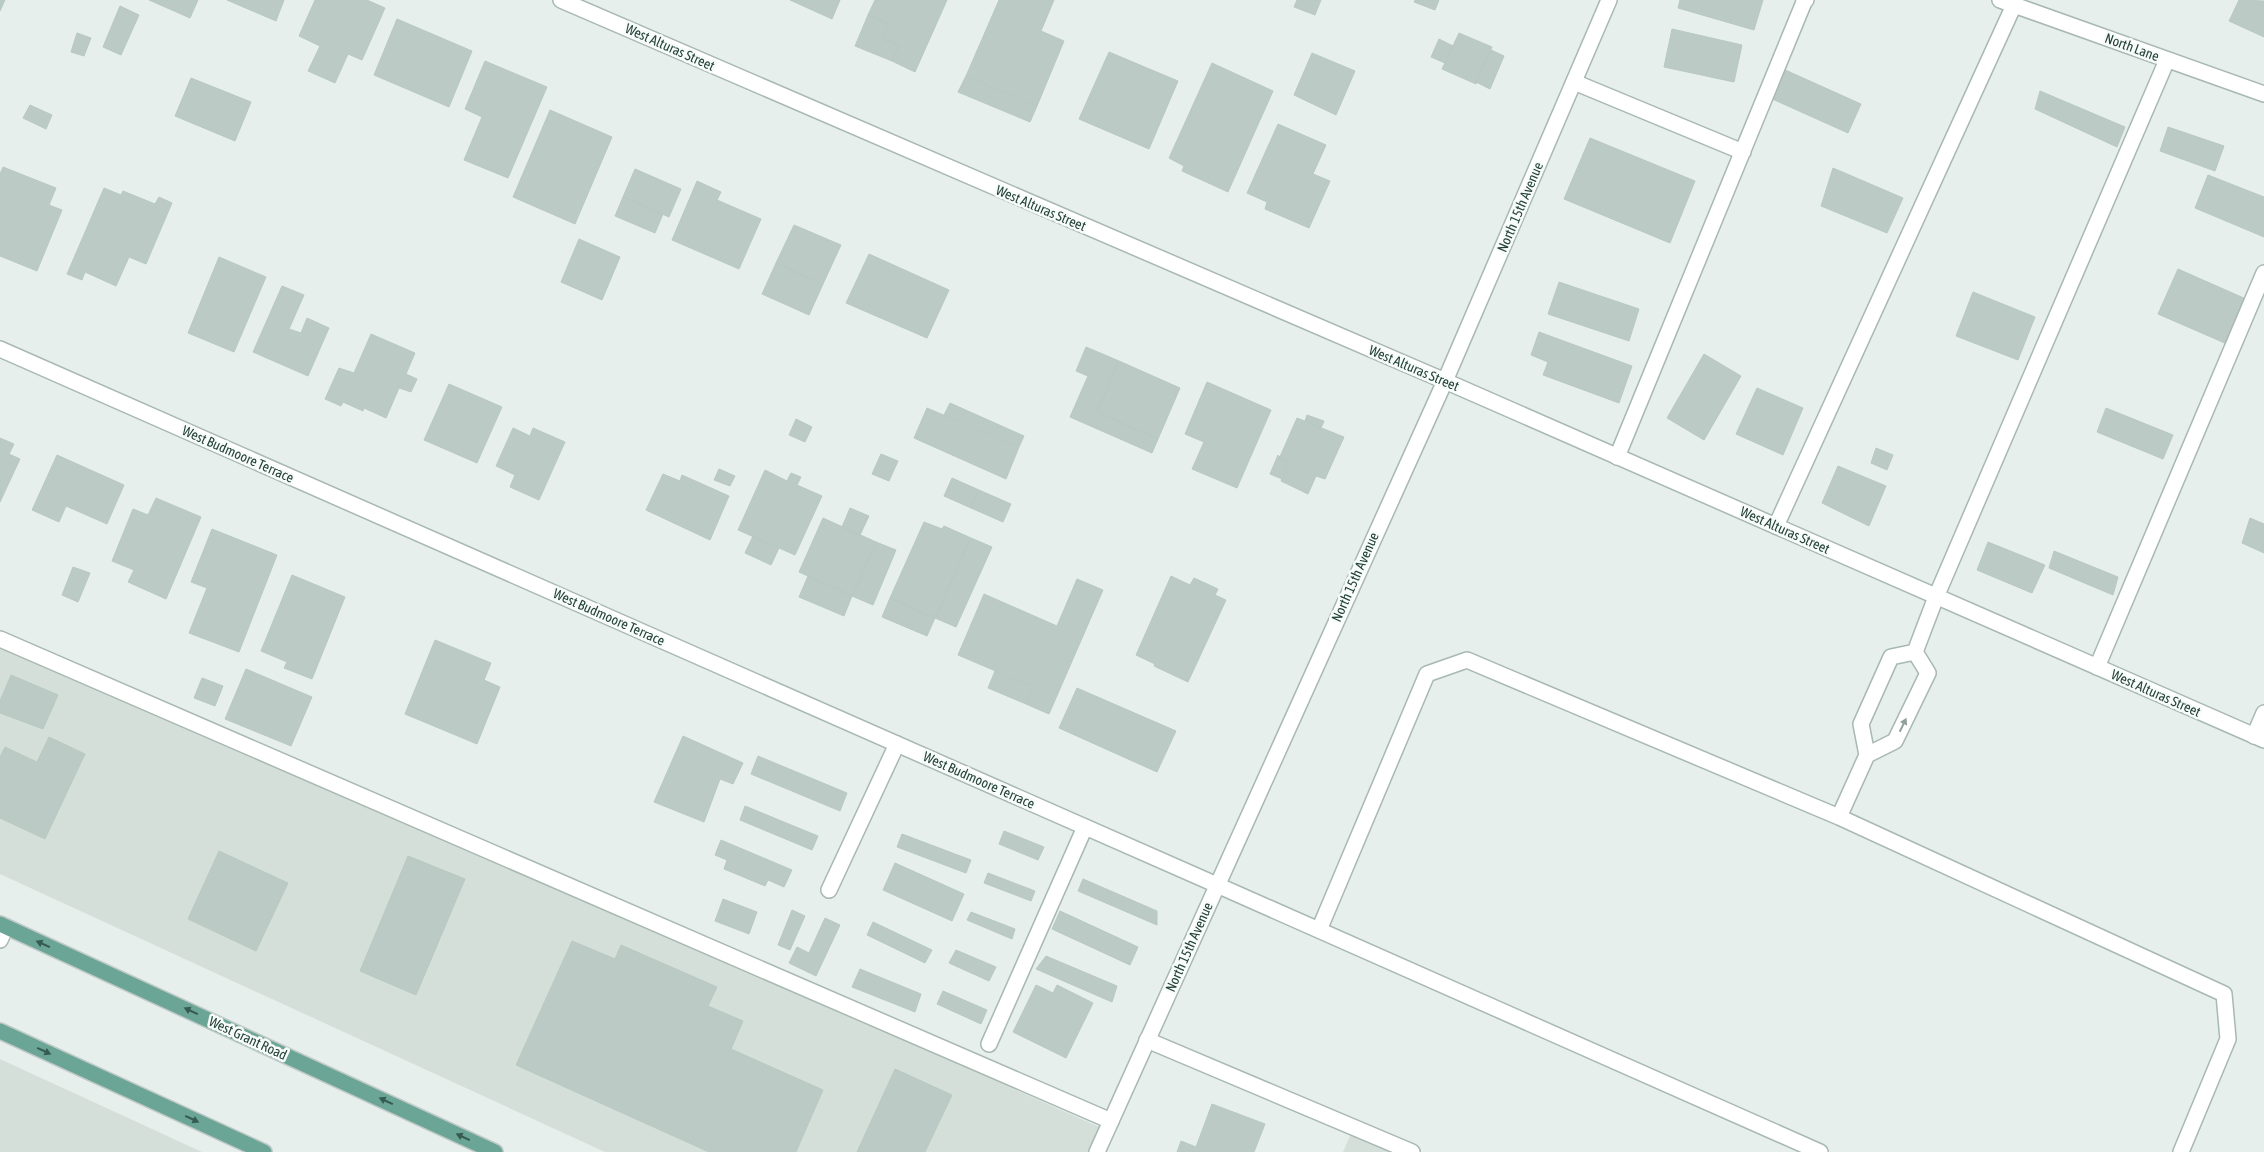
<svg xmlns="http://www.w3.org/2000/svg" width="2264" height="1152" font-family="'Asap Condensed',sans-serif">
<rect width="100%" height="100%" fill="#e6efeb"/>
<!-- built -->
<path fill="#d4dfda" d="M0,638L1106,1130L1097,1152H605L0,874Z
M0,1059L202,1152H0Z
M1353,1129L1405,1152H1343Z"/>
<!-- building -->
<path fill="#bbcac4" stroke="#b8c9c2" d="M0,0H5L0,11Z
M149,0H198L190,18Z
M227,0H284L276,21Z
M315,0H367L385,8L362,60L348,54L335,83L308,71L320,46L299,36Z
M790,0H840L832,19Z
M875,0H947L915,72L892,61L899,46L883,39L889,24L868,15Z
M999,0H1054L1041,31L1064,41L1037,106L966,76Z
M1297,0H1321L1315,15L1294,7Z
M1415,0H1439L1435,10L1414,2Z
M1680,0H1763L1754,30L1678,8Z
M2239,0L2264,1V37L2229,21Z
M120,6L139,15L121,55L103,47Z
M868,15L889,24L883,39L899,46L892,61L855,46Z
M397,19L472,51L449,107L374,75Z
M1672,29L1742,45L1734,82L1664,67Z
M77,33L91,38L84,56L71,52Z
M1459,33L1492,47L1476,84L1442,69Z
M1439,39L1453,46L1445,63L1431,57Z
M1491,50L1504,56L1490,89L1476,82Z
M1109,52L1178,81L1149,149L1079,119Z
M1312,53L1355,71L1336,115L1294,95Z
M485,61L547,87L508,178L464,160L482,117L465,109Z
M1212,63L1273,91L1228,192L1182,171L1184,166L1169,158Z
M1783,69L1861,104L1848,133L1770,98Z
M966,76L1037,106L1030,122L958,92Z
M191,78L251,102L235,141L175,116Z
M2040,91L2125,127L2117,147L2035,109Z
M30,105L52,115L46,129L23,118Z
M550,110L612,137L575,224L513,197Z
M1278,124L1326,145L1313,174L1330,181L1309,228L1265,209L1267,202L1247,193Z
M2168,127L2224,146L2215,171L2160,151Z
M1590,138L1695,181L1670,243L1564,199Z
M3,167L56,188L49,205L62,210L37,271L0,256V174Z
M1833,168L1903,198L1887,233L1821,206Z
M635,169L681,189L669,217L623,197Z
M2208,175L2264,197V237L2195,208Z
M697,181L721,192L717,200L761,219L739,269L672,240Z
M104,188L121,195L123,191L155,204L159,197L172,203L146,264L129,257L116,286L85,272L82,280L67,274Z
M623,197L663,214L655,233L615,216Z
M794,225L841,245L823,284L776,263Z
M579,239L620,257L602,300L561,282Z
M869,254L949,290L927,338L846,303Z
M219,257L266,277L234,352L188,333Z
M776,263L823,284L809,315L762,294Z
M2178,269L2246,299L2227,344L2158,314Z
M1559,282L1639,309L1629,341L1548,314Z
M282,286L304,295L289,329L301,333L307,318L329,328L308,376L253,352Z
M1973,292L2035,317L2018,360L1956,336Z
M1539,332L1632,366L1619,403L1543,375L1548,362L1531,355Z
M371,334L415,353L406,374L417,379L411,392L399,388L386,418L364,408L363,411L343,402L341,406L325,399L339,368L354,373Z
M1086,347L1119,361L1097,412L1158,439L1152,453L1070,417L1088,376L1076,371Z
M1704,354L1741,376L1704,440L1667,418Z
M1119,361L1180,388L1158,439L1097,412Z
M1207,382L1271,410L1237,488L1192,469L1204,442L1185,434Z
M449,384L502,407L477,463L424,440Z
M1757,388L1803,408L1783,455L1736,434Z
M950,403L1024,436L1019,447L944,415Z
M927,408L1019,447L1006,479L914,438Z
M2106,408L2173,435L2163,459L2097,432Z
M1307,415L1324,421L1321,428L1305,421Z
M1297,418L1344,437L1325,479L1316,476L1308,494L1281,481L1289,463L1279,459Z
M796,419L812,427L805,442L789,435Z
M513,428L530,436L533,428L565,442L539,500L510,487L515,475L496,466Z
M0,438L14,444L9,454L20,459L0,502Z
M1876,448L1893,455L1887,470L1871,463Z
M881,454L898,461L889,481L872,474Z
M57,455L124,485L107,524L66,506L59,522L32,510Z
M1278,455L1280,457L1279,459L1289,463L1282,479L1270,474Z
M1838,466L1886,486L1869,526L1822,503Z
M719,469L735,476L730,486L714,480Z
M765,470L787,481L791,473L801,477L797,485L822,496L795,555L738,530Z
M663,474L680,481L682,475L729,496L710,540L646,510Z
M952,478L979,490L971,508L944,496Z
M979,490L1011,504L1003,522L971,508Z
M156,498L201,517L166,599L128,582L134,570L112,561L133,509L148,515Z
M850,508L869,516L860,535L842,527Z
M823,518L876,542L852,596L799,572Z
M2250,518L2264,524V553L2242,543Z
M924,522L942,529L944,526L971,538L935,618L890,598Z
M212,529L277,555L239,652L189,633L207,588L191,582Z
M753,536L779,548L771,565L745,553Z
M971,538L992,547L956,627L935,618Z
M876,542L896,550L873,605L852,596Z
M1988,542L2045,565L2032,593L1977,570Z
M2054,551L2118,577L2113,595L2049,568Z
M73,567L90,573L78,602L62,595Z
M292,575L345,597L312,679L284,668L287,662L261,651Z
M808,576L852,596L844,616L799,597Z
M1171,576L1190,585L1194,578L1218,589L1215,595L1226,600L1188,682L1154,666L1155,664L1136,655Z
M1077,579L1103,590L1049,714L1026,704L1033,687L958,655L984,594L1057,626Z
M890,598L935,618L927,636L882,617Z
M435,640L491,663L484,680L500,687L477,744L405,714Z
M246,669L312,697L291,746L225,719Z
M995,671L1033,687L1026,704L988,688Z
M11,675L58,695L43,729L0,713V701Z
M202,678L223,686L215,706L194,698Z
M1077,688L1176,731L1157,772L1059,728Z
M683,736L743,763L733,784L720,779L704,822L654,802Z
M49,737L85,754L45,839L0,818V757L5,747L37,762Z
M758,756L847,793L840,811L751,774Z
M745,806L818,836L812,850L740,820Z
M1004,831L1044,847L1038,860L999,844Z
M902,834L971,860L966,873L897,847Z
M721,840L792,870L784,887L768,880L765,886L724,869L727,860L715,855Z
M219,851L288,883L256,951L188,919Z
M408,856L465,879L416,995L360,971Z
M895,863L964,894L952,921L883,890Z
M988,873L1035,891L1031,901L984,883Z
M1083,879L1157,911V925L1078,891Z
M723,899L757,912L749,934L715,921Z
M792,910L805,916L790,950L778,945Z
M1060,911L1138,947L1130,965L1052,929Z
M971,912L1015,929L1012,939L967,920Z
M825,918L840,925L816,976L789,963L797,947L809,953Z
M873,922L932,950L925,963L867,935Z
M572,941L615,959L621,945L717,987L708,1006L743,1021L731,1049L823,1090L796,1152H709L516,1065Z
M956,950L996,967L989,981L949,963Z
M1046,956L1117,986L1112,1002L1036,969Z
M860,969L921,994L915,1012L852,987Z
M1036,985L1053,993L1057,985L1093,1003L1066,1058L1013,1032Z
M943,991L987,1010L981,1024L937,1004Z
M895,1069L952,1095L925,1152H857Z
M1212,1104L1265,1124L1254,1152H1177L1181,1141L1196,1147Z"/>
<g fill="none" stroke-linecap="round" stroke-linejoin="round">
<defs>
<path id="lane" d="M1574,82L1743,152
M1617,457L1804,2
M1776,526L2014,5
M0,639L1111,1121
M1915,652L1891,657L1861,724L1867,755L1839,817L2224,994L2228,1039L2181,1152
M1915,652L1936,597L2167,60
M2097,667L2264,273
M2254,736L2264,713
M1867,755L1895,741L1928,673L1915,652
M1217,885L1820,1152
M829,890L897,744
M1319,930L1427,674L1467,660L1839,817
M1147,1040L1412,1152
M989,1044L1085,827"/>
<path id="street" d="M561,0L1445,381L2264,740
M2000,0L2264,94
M1804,2L1806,0
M0,349L1217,885
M0,940L6,927
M1097,1152L1445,381L1609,0"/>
<path id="primary" d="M0,924L495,1152
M0,1031L264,1152"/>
</defs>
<!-- lane casing -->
<use href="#lane" stroke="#a8b8b2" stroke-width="18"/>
<!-- street casing -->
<use href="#street" stroke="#a8b8b2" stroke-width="18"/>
<!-- primary casing -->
<use href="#primary" stroke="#c2cac8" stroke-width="18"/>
<!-- lane -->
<use href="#lane" stroke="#fff" stroke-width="15"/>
<!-- street -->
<use href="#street" stroke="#fff" stroke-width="15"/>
<!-- primary -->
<use href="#primary" stroke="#6aa596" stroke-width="15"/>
</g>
<!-- one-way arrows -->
<defs><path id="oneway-solid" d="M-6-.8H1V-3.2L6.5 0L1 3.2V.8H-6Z" transform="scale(1.25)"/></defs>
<use fill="#92a09c" href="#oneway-solid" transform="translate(1903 725) rotate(-64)"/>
<g fill="#365b51">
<use href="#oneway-solid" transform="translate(43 944) rotate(-156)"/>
<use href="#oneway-solid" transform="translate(191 1011) rotate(-155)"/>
<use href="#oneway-solid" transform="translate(44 1051) rotate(25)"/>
<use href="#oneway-solid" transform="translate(386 1101) rotate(-155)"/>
<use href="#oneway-solid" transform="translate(192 1119) rotate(25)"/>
<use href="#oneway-solid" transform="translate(463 1137) rotate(-155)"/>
</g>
<g text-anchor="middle" stroke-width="5" stroke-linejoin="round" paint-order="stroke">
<!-- street labels -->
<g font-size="14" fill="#24423a" stroke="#f7fbf9">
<text transform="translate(670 47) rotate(24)" y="5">West Alturas Street</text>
<text transform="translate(2132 47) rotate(20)" y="5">North Lane</text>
<text transform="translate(1520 207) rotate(-67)" y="5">North 15th Avenue</text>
<text transform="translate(1041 208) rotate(23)" y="5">West Alturas Street</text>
<text transform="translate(1414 368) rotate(23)" y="5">West Alturas Street</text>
<text transform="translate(238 454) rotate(24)" y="5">West Budmoore Terrace</text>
<text transform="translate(1785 530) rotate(24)" y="5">West Alturas Street</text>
<text transform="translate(1355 577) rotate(-66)" y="5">North 15th Avenue</text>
<text transform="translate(609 617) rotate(24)" y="5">West Budmoore Terrace</text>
<text transform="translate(2156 693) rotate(24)" y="5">West Alturas Street</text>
<text transform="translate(979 780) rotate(24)" y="5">West Budmoore Terrace</text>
<text transform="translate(1189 947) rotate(-66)" y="5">North 15th Avenue</text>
<text transform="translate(248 1038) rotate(25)" y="5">West Grant Road</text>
</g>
</g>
</svg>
